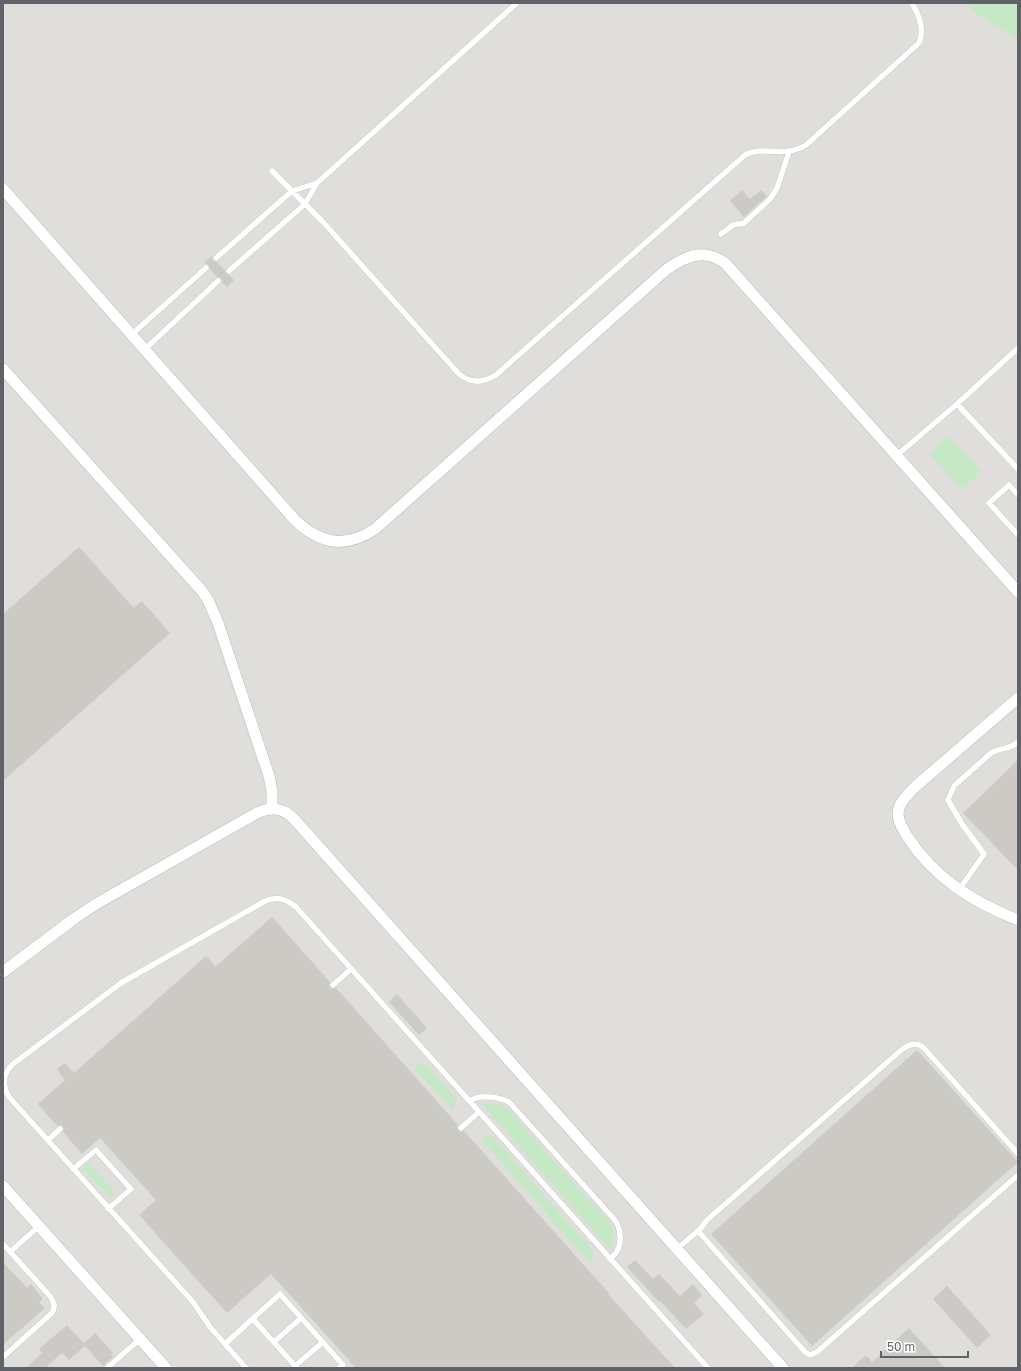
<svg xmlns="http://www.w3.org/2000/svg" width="1021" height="1371" font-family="'Golos Text',sans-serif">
<rect width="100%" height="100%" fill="#f1efe8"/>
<!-- industrial -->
<path fill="#e0deda" d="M3,3H1018V1368H3Z"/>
<!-- green -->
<path fill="#c5e8c5" d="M967,3H1018V39L977,14Z
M948,436L981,471L962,489L929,454Z
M421,1063L428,1066L453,1094L456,1103L455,1106L452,1109L415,1069L417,1065Z
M484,1104L501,1105L507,1108L611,1225L613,1232L611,1248H609L482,1105Z
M488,1135L493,1137L580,1236L590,1246L593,1257L590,1263L481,1139Z
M87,1163L89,1164L114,1191L115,1194L113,1196H109L84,1170V1165Z"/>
<!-- building -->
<path fill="#cccac5" d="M742,190L750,199L761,190L767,196L744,217L730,201Z
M212,256L213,261L217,262L225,270L226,274L229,275L234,280L227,287L222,282L221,278L217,277L210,269L209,265L204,263Z
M79,547L134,608L142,601L170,633L3,781V614Z
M1018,760V870L963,813Z
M272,917L330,982L329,984L330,988L332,989L336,988L458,1125L457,1127L458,1130L460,1132L464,1131L609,1293L608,1294L675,1368H356L271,1274L227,1313L139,1215L156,1200L100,1138L82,1154L63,1132L64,1130L63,1126L61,1125L57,1126L38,1104L65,1080L57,1069L65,1063L74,1073L206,956L216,966Z
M397,994L427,1028L419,1035L389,1002Z
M917,1050L1018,1162L812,1346L711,1234Z
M635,1260L653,1279L659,1274L680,1296L693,1284L702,1295L694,1303L704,1314L686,1329L660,1301L659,1302L627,1267Z
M3,1262L27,1288L31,1284L43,1299L39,1302L45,1308L3,1345Z
M947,1286L991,1335L977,1348L933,1299Z
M67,1325L84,1343L95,1333L113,1353L111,1354L113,1357L103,1366L85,1346L69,1360L62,1353L45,1368H26L42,1353L39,1349Z
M909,1328L945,1368H852L866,1355L872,1362Z"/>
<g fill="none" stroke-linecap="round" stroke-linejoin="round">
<defs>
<path id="lane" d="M272,171L323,222L459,374C471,384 483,383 496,375L745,155C763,145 783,159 806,145L919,43C925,30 919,15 912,3
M721,234L733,225L744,223L770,199L777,188L789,152
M216,258L292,191L317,183
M229,271L305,204L317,183L517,3
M131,335L206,268
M144,350L218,281
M957,404L1018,469
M896,456L957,404L1018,348
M1018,495L1009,485L989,503L1018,535
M959,890L984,854L962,824L948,800L954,786L991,753C1001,747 1010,750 1018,742
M333,985L351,969
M470,1101C479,1094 499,1097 509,1102L614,1219C621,1227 622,1243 617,1251C616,1254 613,1256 610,1259
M461,1128L479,1112
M48,1140L60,1129
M73,1169L96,1150L131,1189L108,1209
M698,1231L805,1352L810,1355L817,1352L1018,1175
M3,1244L50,1296C54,1302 56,1307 52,1313L3,1357
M677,1249L700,1229L707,1220L899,1052C906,1046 915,1041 923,1047L1018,1154
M10,1252L39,1226
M253,1319L297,1368
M274,1342L301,1318
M225,1344L280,1294L343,1365L339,1368
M295,1366L323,1342
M107,1368L140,1339
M246,1368L210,1327L193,1302L9,1097C2,1085 3,1073 13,1064L121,983L265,901C278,896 286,899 296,907L708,1368"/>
<path id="street" d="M3,189L295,520C320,544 345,549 375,529L667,269C687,255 705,248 726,264L1018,592
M3,369L202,591L208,600L218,623L269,776L272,791V809
M1018,698L916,786C908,794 898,803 898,814C898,822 903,829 907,836C934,878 973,902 1018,920
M3,972L75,918L96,904L255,814C270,806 283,807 295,820L783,1368
M3,1186L166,1368"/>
</defs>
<!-- lane casing -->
<use href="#lane" stroke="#b5b8bc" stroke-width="6"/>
<!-- street casing -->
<use href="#street" stroke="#b5b8bc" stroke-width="12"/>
<!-- lane -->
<use href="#lane" stroke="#fff" stroke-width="5.5"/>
<!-- street -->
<use href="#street" stroke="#fff" stroke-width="11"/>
</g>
<!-- border -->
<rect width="1021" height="1371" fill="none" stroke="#5f6368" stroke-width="8"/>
<!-- scale -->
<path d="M881 1351v6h87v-6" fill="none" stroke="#5f6368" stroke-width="2"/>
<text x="887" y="1351" font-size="12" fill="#5f6368" stroke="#ffffff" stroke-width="3" paint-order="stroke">50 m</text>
</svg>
